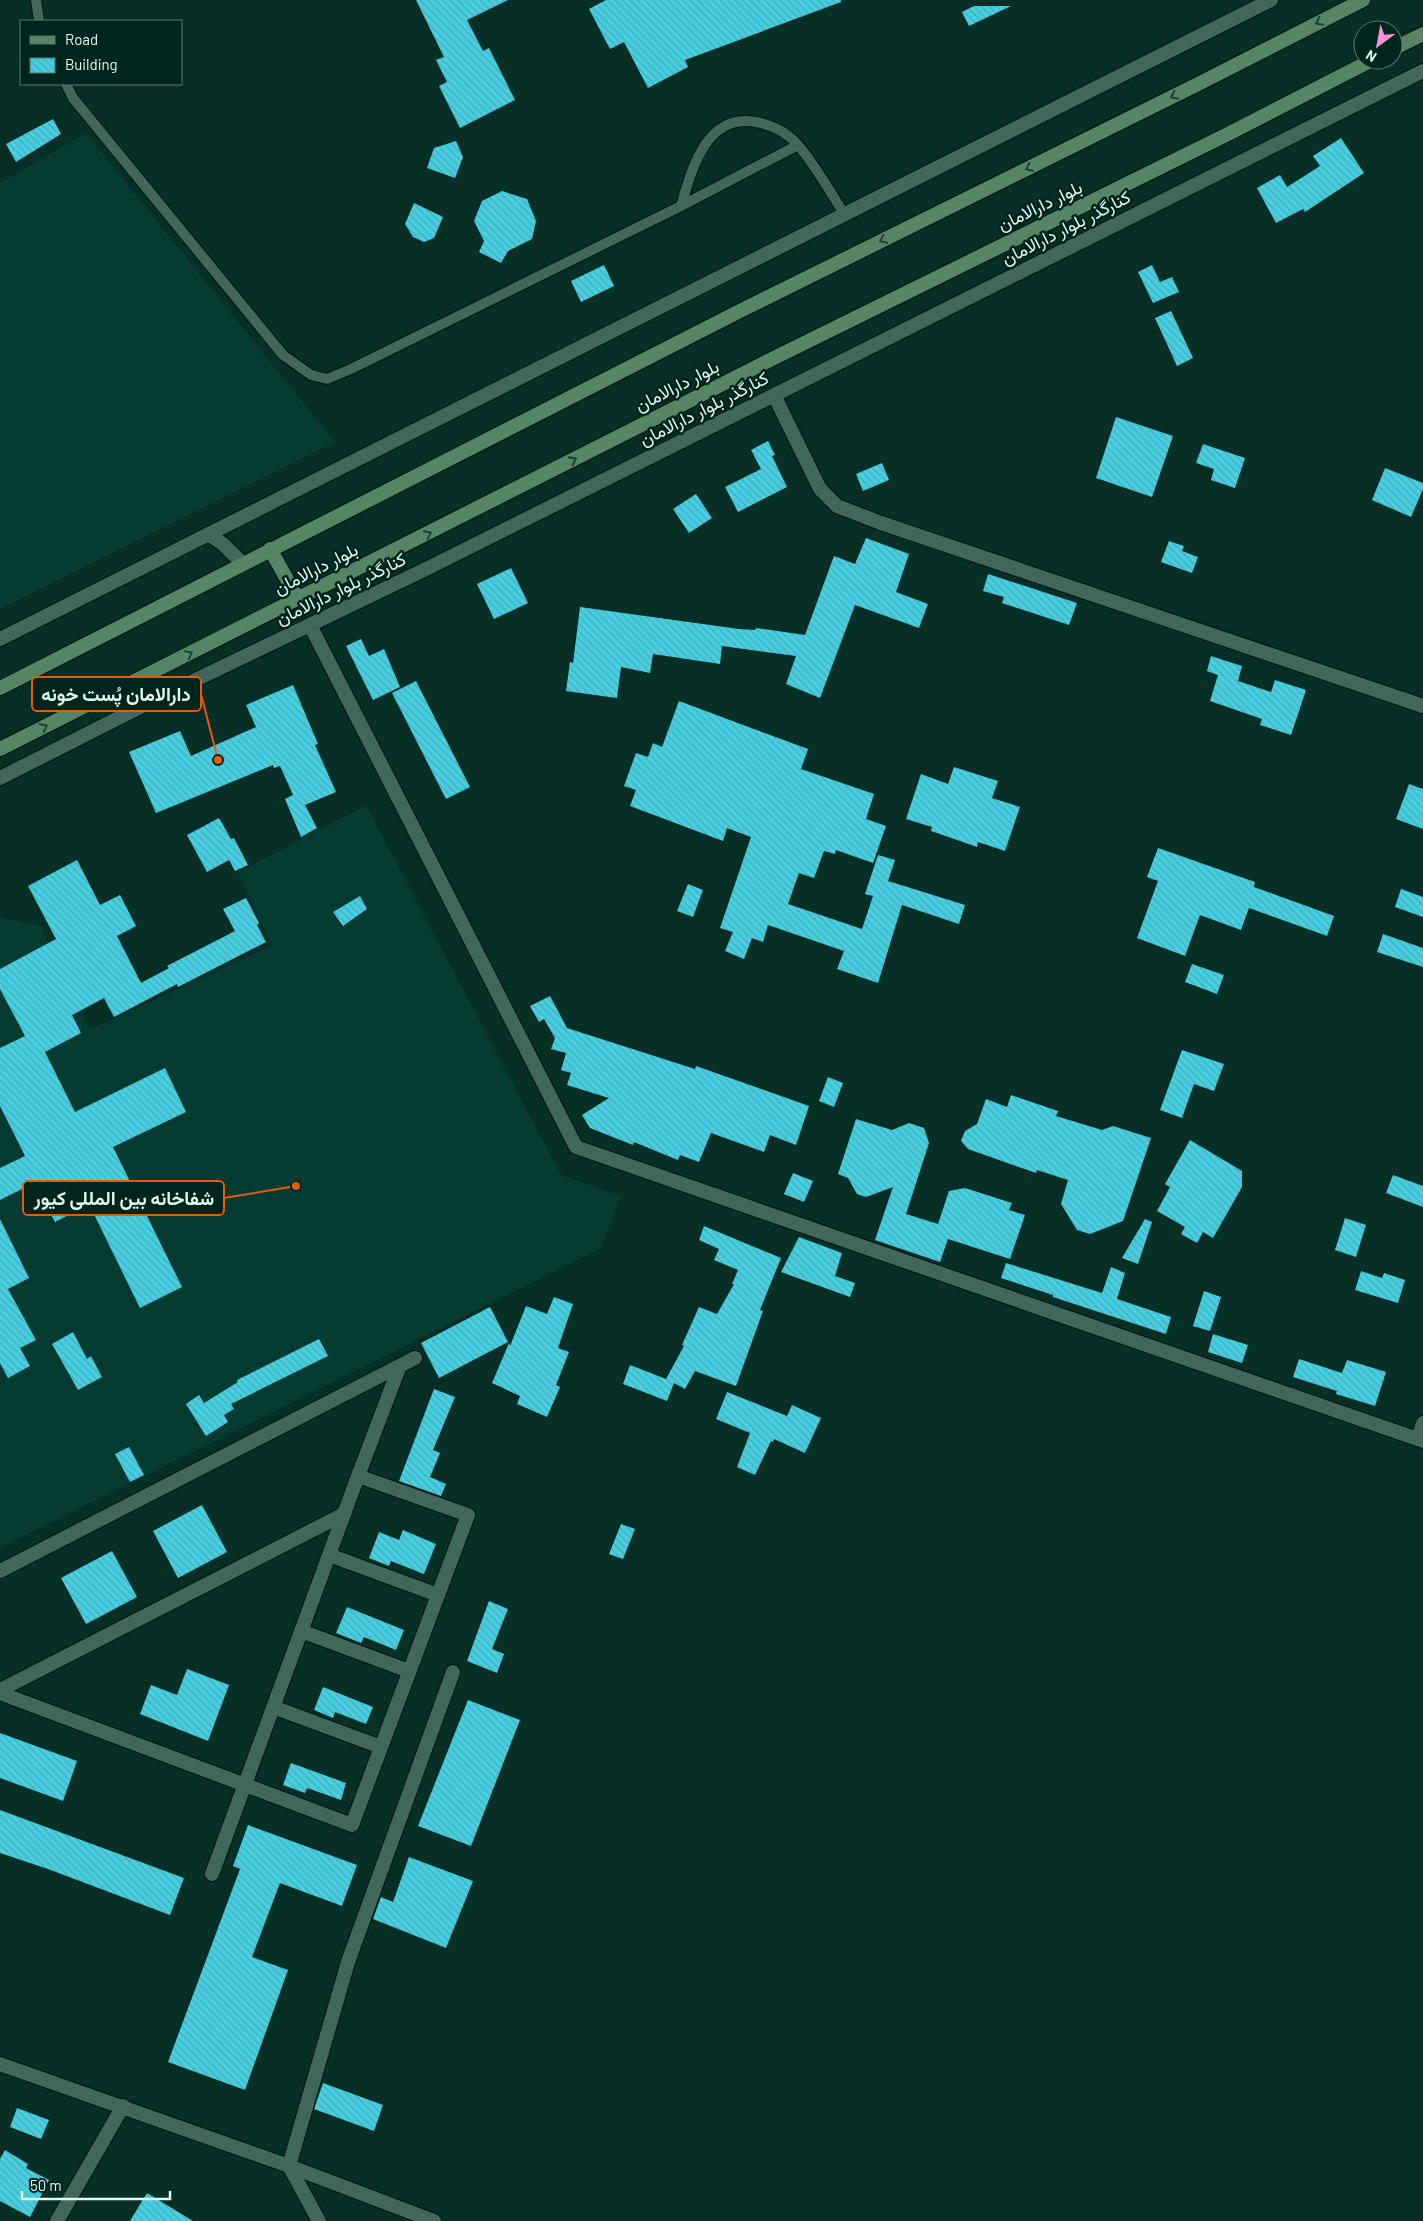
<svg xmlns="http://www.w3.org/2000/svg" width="1423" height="2221" font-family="Barlow,Vazirmatn,sans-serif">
<defs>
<pattern id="building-back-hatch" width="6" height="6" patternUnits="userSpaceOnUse" patternTransform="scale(1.25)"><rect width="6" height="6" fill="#47cee0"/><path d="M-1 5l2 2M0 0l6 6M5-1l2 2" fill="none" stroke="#46adba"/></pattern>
</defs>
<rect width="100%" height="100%" fill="#072f26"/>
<!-- built -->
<path fill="#053b30" d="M86,133L335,442L0,609V183Z
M366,805L561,1175L621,1196L601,1248L0,1548V917L40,926L90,1030L272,945L238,873Z"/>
<!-- building -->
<path fill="url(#building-back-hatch)" d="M416,0H508L467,20L483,51L489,48L515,100L460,128L439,86L447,82L436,60L444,57Z
M606,0H841V2L685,60L688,67L648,88L624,42L610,49L589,9Z
M974,6H1011L969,26L962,12Z
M53,119L61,134L16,162L6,144Z
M1341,138L1364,173L1305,212L1303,209L1276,223L1257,188L1280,175L1287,187L1320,166L1313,156Z
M456,141L463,157L455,178L427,168L434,148Z
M502,191L527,199L536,221L532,239L508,251L501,263L479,252L484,241L474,221L482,201Z
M414,203L443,217L434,238L424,242L413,237L405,224Z
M604,265L614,286L581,302L571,281Z
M1152,265L1160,282L1172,277L1179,292L1153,303L1138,272Z
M1171,311L1193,358L1177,366L1155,318Z
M1116,417L1173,436L1152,497L1096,478Z
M768,441L775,455L772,456L787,487L738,512L725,487L761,469L751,450Z
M1203,444L1245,458L1235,488L1211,480L1214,469L1196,463Z
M882,463L889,480L863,491L856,474Z
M1385,468L1423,483V489L1411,517L1372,500Z
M696,494L712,518L689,533L673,509Z
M866,538L909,554L896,592L928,604L919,628L855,605L820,698L786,684L796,656L722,646L720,664L653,654L650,673L621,667L617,698L566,691L570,662L573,663L580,607L739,629L755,630L756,628L805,635L834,556L855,564Z
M1169,541L1184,546L1182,551L1198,557L1192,573L1161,562Z
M511,568L528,603L494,619L477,584Z
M988,574L1077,603L1069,625L1002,603L1004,597L983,591Z
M361,639L369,656L384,649L400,687L373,700L346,646Z
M1211,656L1242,666L1238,681L1271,692L1275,680L1306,690L1291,735L1260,725L1262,719L1210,701L1218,675L1207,671Z
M416,681L470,787L446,799L392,693Z
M293,685L318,744L315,745L336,792L305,805L317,828L301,837L285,799L293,795L280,766L274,768L273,765L156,813L129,752L180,731L191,756L256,727L246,705Z
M679,701L808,749L801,769L874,794L866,819L886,826L873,863L836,850L835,854L824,851L814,878L799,873L788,904L862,929L873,896L865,894L878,855L895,860L888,881L965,905L959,924L902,905L878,983L837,969L844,951L768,925L763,942L752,938L744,959L725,951L733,932L720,928L751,837L727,828L723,841L630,806L636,790L624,786L636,753L648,757L653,743L662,747Z
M954,767L998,781L992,798L1020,807L1005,851L978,842L977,847L960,841L931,831L932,827L906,819L921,774L948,784Z
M1409,784L1423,789V829L1396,819Z
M219,818L231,839L234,838L248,865L235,871L229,860L207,872L187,835Z
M1158,848L1255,882L1254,887L1334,916L1327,936L1249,908L1241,930L1200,915L1185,956L1137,938L1158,881L1147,877Z
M77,860L100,905L120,895L136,926L117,936L141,983L169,968L167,966L235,931L223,909L246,898L259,923L257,925L266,942L178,987L177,984L114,1017L104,998L72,1015L81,1033L45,1052L75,1112L165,1068L186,1112L113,1147L182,1287L140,1308L89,1204L55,1222L34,1183L0,1200V1168L25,1156L0,1106V1048L25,1036L0,989V969L56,939L28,886Z
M688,884L703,890L693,917L677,911Z
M1401,889L1423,897V917L1395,907Z
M360,896L367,909L343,926L333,912Z
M1383,934L1423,948V967L1377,952Z
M1192,964L1224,975L1217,994L1185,982Z
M550,996L567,1028L695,1069L696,1066L809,1106L796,1145L770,1135L764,1152L711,1133L699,1162L680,1155L678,1160L634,1142L633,1145L590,1128L582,1115L609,1098L567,1085L571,1073L561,1070L566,1053L551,1049L555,1038L544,1019L539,1022L530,1006Z
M1182,1050L1224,1064L1214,1091L1194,1084L1182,1118L1160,1110Z
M828,1077L843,1083L834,1107L819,1101Z
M1011,1095L1058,1111L1056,1116L1102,1130L1113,1126L1151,1138L1123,1221L1090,1234L1077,1230L1061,1204L1068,1180L1037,1170L1036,1173L968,1149L961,1141L965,1131L977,1124L986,1099L1007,1107Z
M856,1119L892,1130L909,1123L924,1128L929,1143L906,1214L938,1224L949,1191L965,1188L1012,1203L1009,1210L1025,1215L1010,1259L948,1239L940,1262L875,1240L893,1187L866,1197L857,1194L848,1178L838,1174Z
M1190,1140L1242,1171V1187L1213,1238L1203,1232L1197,1243L1181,1234L1185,1227L1157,1211L1170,1187L1165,1184Z
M793,1173L813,1181L804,1202L784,1194Z
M1393,1175L1423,1186V1207L1386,1193Z
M1345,1218L1366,1225L1356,1257L1335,1250Z
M0,1219L29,1278L8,1289L36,1340L20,1348L30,1366L8,1378L0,1363Z
M1145,1219L1152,1222L1138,1264L1122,1258Z
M704,1226L781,1258L760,1310L763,1311L736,1386L695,1371L685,1389L674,1383L667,1401L623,1384L630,1365L666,1379L684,1346L682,1345L699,1307L717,1314L734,1284H732L738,1270L714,1260L719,1249L699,1240Z
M799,1237L842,1253L835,1276L855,1283L850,1297L781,1272Z
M1006,1263L1102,1293L1111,1267L1125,1273L1117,1299L1171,1317L1166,1334L1053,1297V1295L1001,1278Z
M1361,1271L1382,1278L1384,1273L1405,1280L1398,1303L1355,1290Z
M1204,1291L1221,1297L1210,1331L1193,1326Z
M554,1297L573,1304L558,1348L569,1352L556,1385L560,1387L547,1417L517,1404L520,1396L492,1383L509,1343L510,1346L526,1306L547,1314Z
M490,1307L508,1342L439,1378L421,1343Z
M73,1332L87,1359L91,1356L102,1377L78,1390L52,1344Z
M1213,1334L1248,1345L1242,1363L1208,1352Z
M319,1339L328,1356L231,1404L234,1409L224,1415L228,1422L206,1436L186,1404L199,1395L204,1403L238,1382L237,1380Z
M1299,1359L1342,1373L1347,1360L1386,1372L1375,1406L1336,1394L1337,1391L1293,1377Z
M434,1389L455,1397L433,1450L440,1453L430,1477L446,1484L441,1496L399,1481Z
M727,1392L787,1416L792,1405L821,1418L805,1453L774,1439L773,1442L771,1441L755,1475L737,1467L750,1433L716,1419Z
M129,1447L144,1475L130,1482L115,1454Z
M202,1505L227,1552L178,1578L153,1531Z
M621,1524L635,1529L623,1559L609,1554Z
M403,1530L436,1544L424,1574L391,1561L389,1566L369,1558L379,1532L399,1540Z
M112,1551L137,1597L86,1624L61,1578Z
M489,1601L508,1609L492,1649L504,1654L497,1673L467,1661Z
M347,1607L404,1630L396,1650L364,1637L361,1643L336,1633Z
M187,1669L229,1685L208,1741L140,1714L151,1685L177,1695Z
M323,1687L373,1707L366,1724L335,1712L333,1718L314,1710Z
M468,1700L520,1720L471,1846L418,1826Z
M0,1733L77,1761L63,1801L0,1778Z
M291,1763L346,1783L341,1800L307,1788L305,1793L283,1785Z
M0,1810L184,1878L170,1915L48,1869L0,1853Z
M248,1825L357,1865L342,1906L280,1883L252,1957L288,1970L245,2090L168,2062L240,1869L233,1866Z
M409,1857L473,1881L446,1948L373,1919L381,1897L393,1902Z
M323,2083L383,2105L374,2131L314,2109Z
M17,2108L49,2120L41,2139L10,2127Z
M5,2150L28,2164L26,2168L49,2180L30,2217L0,2201V2159Z
M147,2193L193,2221H130Z"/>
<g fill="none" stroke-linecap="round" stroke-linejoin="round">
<defs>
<path id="service" d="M36,0L39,21
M66,84L73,98L283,355L311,375L327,379L351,369L681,206L798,145
M681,206C692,169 706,113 756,122C772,125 787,132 798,145C816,166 830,192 845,215"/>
<path id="minor" d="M774,395L820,489L837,506L881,523L1423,706
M310,625L576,1147L1423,1441
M1418,1439L1423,1423
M358,1476L399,1368
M329,1555L438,1595
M0,1571L415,1358
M301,1631L409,1671
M0,1690L344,1514
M0,1693L352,1825L468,1515L358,1476L212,1874
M273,1707L381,1747
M57,2221L123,2106
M319,2221L289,2166L348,1962L453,1672"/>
<path id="tertiary" d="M208,534L223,544L242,563
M0,639L1271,0
M0,778L158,698L426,569L1423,71
M0,2064L289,2166L434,2221"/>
<path id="secondary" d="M1393,49L1423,34
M270,549L298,599
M0,688L740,311L1198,84L1363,0
M0,749L772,359L1230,133L1372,60"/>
</defs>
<!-- service casing -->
<use href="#service" stroke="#00150f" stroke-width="12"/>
<!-- minor casing -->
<use href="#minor" stroke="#00150f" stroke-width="16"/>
<!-- tertiary casing -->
<use href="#tertiary" stroke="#00150f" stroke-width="16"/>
<!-- secondary casing -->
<use href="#secondary" stroke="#00150f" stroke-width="16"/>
<!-- service -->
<use href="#service" stroke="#41675c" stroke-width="10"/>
<!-- minor -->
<use href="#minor" stroke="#41675c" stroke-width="14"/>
<!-- tertiary -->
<use href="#tertiary" stroke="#41675c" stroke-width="14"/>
<!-- secondary -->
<use href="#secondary" stroke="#568566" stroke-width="14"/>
</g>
<!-- one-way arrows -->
<defs><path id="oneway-chevron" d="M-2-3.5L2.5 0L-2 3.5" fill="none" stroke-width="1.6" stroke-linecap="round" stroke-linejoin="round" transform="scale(1.25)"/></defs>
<g stroke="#1a4232">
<use href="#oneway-chevron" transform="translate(1319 22) rotate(153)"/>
<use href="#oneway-chevron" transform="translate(1174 96) rotate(154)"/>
<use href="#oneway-chevron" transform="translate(1029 168) rotate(154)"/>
<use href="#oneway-chevron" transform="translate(883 240) rotate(154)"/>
<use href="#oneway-chevron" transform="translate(573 460) rotate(-27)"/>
<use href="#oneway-chevron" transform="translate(428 534) rotate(-27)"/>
<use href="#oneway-chevron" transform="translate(189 654) rotate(-27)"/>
<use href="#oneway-chevron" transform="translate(44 727) rotate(-27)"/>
</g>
<g text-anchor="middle" stroke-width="5" stroke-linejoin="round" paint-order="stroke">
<!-- street labels -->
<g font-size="18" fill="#e2f6f0" stroke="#00251c">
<text transform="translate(1040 206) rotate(-26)" y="6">بلوار دارالامان</text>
<text transform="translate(1066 228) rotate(-27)" y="6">کنارگذر بلوار دارالامان</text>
<text transform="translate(677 386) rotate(-27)" y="6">بلوار دارالامان</text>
<text transform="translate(704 409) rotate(-27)" y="6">کنارگذر بلوار دارالامان</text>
<text transform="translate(316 569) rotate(-27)" y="6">بلوار دارالامان</text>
<text transform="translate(341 589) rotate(-26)" y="6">کنارگذر بلوار دارالامان</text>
</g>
</g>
<!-- callouts -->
<path fill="none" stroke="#e8590c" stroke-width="2" d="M218 760L201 694M296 1186L224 1198"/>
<g fill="#e8590c" stroke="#00251c" stroke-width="2">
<circle cx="218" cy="760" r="5"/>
<circle cx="296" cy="1186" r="5"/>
</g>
<g fill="#00251c" stroke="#e8590c" stroke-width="2">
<rect x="32" y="677" width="169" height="34" rx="5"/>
<rect x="23" y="1181" width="201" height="34" rx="5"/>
</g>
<g font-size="19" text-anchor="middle" font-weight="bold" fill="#e2f6f0">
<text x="116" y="701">دارالامان پُست خونه</text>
<text x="124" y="1205">شفاخانه بین المللی کیور</text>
</g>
<!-- legend -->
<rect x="20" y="20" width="162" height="65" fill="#00251c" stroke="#5a7971"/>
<rect x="30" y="36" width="25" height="8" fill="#568566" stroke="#5a7971"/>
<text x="65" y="45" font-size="15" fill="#e2f6f0">Road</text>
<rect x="30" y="58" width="25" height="15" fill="url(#building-back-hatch)" stroke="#5a7971"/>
<text x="65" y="70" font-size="15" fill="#e2f6f0">Building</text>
<!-- north arrow -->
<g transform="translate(1378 45) rotate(212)"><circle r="24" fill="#00251c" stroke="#5a7971"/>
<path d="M0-4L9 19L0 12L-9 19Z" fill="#f491d4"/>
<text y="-8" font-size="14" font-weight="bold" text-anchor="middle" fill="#e2f6f0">N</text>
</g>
<!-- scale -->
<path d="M22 2191v8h148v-8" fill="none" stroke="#e2f6f0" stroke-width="2.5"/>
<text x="30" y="2191" font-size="15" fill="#e2f6f0" stroke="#00251c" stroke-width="4" paint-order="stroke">50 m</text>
</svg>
